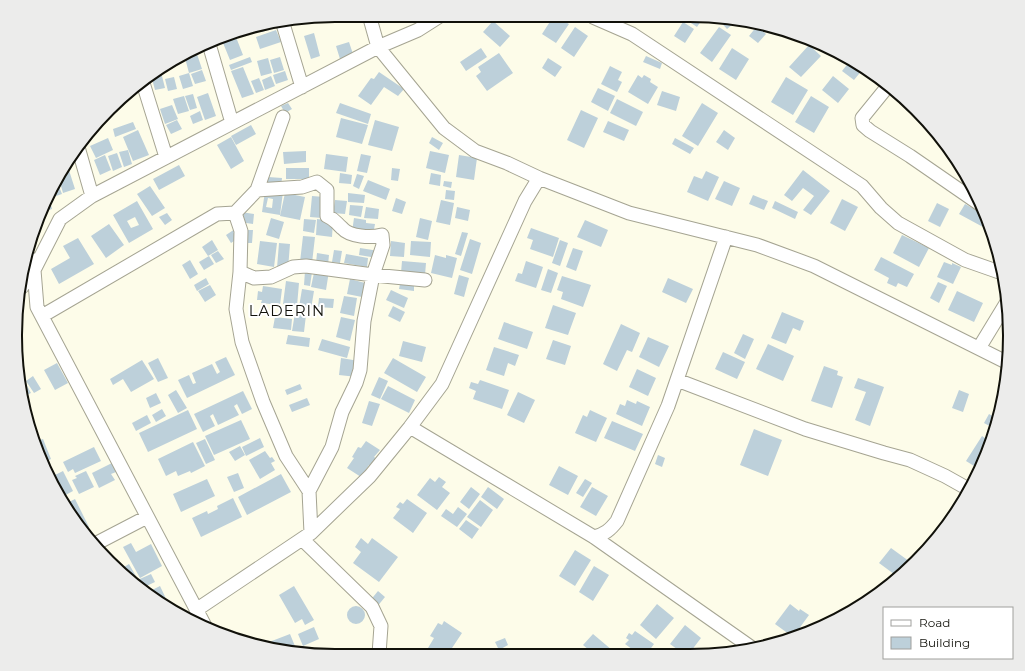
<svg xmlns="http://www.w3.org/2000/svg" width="1025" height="671" font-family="Montserrat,sans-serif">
<rect width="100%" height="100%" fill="#fdfce9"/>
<!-- building -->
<path fill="#bdd0da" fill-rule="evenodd" d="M553,17H557L569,24L556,43L542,34Z
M686,17L703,18L697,27L685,19Z
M717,18H732L738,20L727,29Z
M493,21L510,36L500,47L483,32Z
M683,22L694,29L685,43L674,36Z
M271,26L272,28L262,32L260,27Z
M757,26L766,34L758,43L749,36Z
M575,27L588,36L574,57L561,48Z
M719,27L731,35L712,62L700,53Z
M276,30L281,42L260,49L256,37Z
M234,32L243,55L230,60L221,38Z
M314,33L320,56L311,59L304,36Z
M349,42L353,54L340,59L336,46Z
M809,45L821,56L801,77L789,67Z
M481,48L487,57L466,71L460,62Z
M732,48L749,59L736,80L719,69Z
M499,53L513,73L487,91L476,76L481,72L478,67Z
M197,54L202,69L189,73L185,58Z
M646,56L662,63L660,69L643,62Z
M250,57L252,62L231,70L229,65Z
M280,57L284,70L274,73L270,60Z
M268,58L272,73L261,76L257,61Z
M548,58L562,67L555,77L542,68Z
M850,61L863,69L854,80L842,71Z
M610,66L622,72L618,80L622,82L617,92L601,84Z
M243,67L254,94L242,98L231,71Z
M160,68L165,88L155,90L151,75Z
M202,70L206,81L195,84L191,74Z
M285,71L288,80L276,84L273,75Z
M379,72L404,89L398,96L384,87L371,105L358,96L371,78L374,79Z
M867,72L882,82L880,85L866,74Z
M189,73L193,86L183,89L179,76Z
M638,75L642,78L644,75L651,79L650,82L658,87L648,104L628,92Z
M271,76L275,86L265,90L262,80Z
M833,76L849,89L838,103L822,90Z
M174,77L177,89L168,91L165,79Z
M786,77L808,90L793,115L771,102Z
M259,78L264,90L256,93L251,81Z
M598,88L615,96L608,111L591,102Z
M662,91L680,97L676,111L657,105Z
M208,93L216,116L205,120L197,97Z
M193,94L197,108L190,110L185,96Z
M184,96L189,111L178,114L173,99Z
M811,96L829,107L814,133L795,122Z
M617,99L643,112L636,126L610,113Z
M288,103L292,109L285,113L281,106Z
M340,103L371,114L368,124L336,113Z
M702,103L718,113L698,146L682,136Z
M910,104L923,118L922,119L906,110Z
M172,105L178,119L165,124L160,109Z
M581,110L598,118L584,148L567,140Z
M200,111L203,120L193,124L190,116Z
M341,118L368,125L362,144L336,137Z
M177,120L182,129L171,134L166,125Z
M375,120L399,127L392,151L368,145Z
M608,121L629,130L624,141L603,132Z
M133,122L136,129L115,137L113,129Z
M251,125L256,134L236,145L231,136Z
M138,130L149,155L133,161L123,137Z
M724,130L735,138L728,150L716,142Z
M231,137L244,161L231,169L217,145Z
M432,137L443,143L439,150L429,143Z
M108,138L113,150L96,158L90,146Z
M675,138L694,148L690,154L672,144Z
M128,150L132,164L124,167L119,152Z
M306,151V162L284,164L283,152Z
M430,151L449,155L445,173L426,168Z
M117,153L122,167L113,171L108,156Z
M326,154L348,157L346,172L324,169Z
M361,154L371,156L367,173L357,171Z
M105,155L111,170L100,175L94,160Z
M459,155L477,158L474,180L456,177Z
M67,164L75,189L63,193L59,179Z
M179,165L185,176L159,190L153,179Z
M286,168H309V179H286Z
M392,168L400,169L398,181L391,180Z
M803,170L830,191L811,215L803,210L814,196L803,188L792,201L784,195Z
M706,171L719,177L708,201L687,192L694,176L702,179Z
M340,173L352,175L351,184L339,183Z
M431,173L441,175L440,186L429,184Z
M357,174L364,176L359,189L353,186Z
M268,177L282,178L281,187L267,185Z
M368,180L390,189L386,200L363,191Z
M444,181L452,182L451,188L443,186Z
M724,181L740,188L732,206L715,199Z
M58,184L62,194L53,197L51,192L56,185Z
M150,186L165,208L152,216L137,194Z
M446,190L455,191L454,200L445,199Z
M265,191L283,192L280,215L262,212ZM268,198L273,199L272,208L266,207Z
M285,193L305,197L300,220L280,216Z
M348,193L365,195L364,203L348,202Z
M753,195L768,201L764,210L749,204Z
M312,196L324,197L322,218L310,217Z
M49,197L52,209L43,212L42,208Z
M396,198L406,202L402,214L392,211Z
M842,199L858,207L845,231L830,223Z
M335,200L347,201L345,214L333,213Z
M441,200L454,203L450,225L436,222Z
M137,201L153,229L129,243L113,215ZM135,217L139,225L131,228L127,221Z
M775,201L798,212L795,219L772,208Z
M937,203L949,209L940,227L928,221Z
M965,204L985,215L987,220L983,227L959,214Z
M350,205L363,206L361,217L349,215Z
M366,207L379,209L378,219L364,218Z
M457,207L470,210L468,221L455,218Z
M241,212L254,214L253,224L240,222Z
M167,213L172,220L165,225L159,217Z
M271,218L284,222L279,239L266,235Z
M354,218L366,220V223L375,224L373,235L352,232Z
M420,218L432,221L428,240L416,237Z
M304,219L316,220L314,233L303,231Z
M317,219L333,221L332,237L316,235Z
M585,220L608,230L601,247L577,237Z
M109,224L124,245L106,258L91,236Z
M531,228L559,238L553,257L530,249L533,240L527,238Z
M235,229L240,237L231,243L226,235Z
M245,230H253L252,243H244Z
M462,232L468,233L461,256L455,254Z
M902,235L929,248L919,267L893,253Z
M303,236L315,237L312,263L300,262Z
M78,238L94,264L59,284L51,269L70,258L63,246Z
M470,239L481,243L472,274L460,270Z
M212,240L218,250L208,256L202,247Z
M560,240L568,243L560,266L552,263Z
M260,241L277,243L274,267L257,264Z
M391,241L405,243L404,257L390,256Z
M411,241L431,242L430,257L410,255Z
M279,243L290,244L288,269L277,268Z
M360,248L379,251L377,258L359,255Z
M573,248L583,251L576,271L566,267Z
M334,250L342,251L340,263L332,262Z
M218,251L224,259L216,263L211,255Z
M317,253L329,255L328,265L316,263Z
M346,254L368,258L367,267L344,263Z
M435,255L446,258V255L457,258L452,278L431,273Z
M209,256L214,264L204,270L199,262Z
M881,257L914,274L907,287L898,283L896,287L887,283L889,278L874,270Z
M190,260L198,274L190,279L182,265Z
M402,261L426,263L425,275L401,273Z
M526,261L543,267L536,288L515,281L518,273L522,274Z
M944,262L952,265V263L961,267L953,284L937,277Z
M315,268L329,271L326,290L311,287Z
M548,269L558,273L551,293L541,290Z
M305,271L312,272L310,286L304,285Z
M459,275L469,278L464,297L454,294Z
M562,276L591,285L583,307L561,299L563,292L557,290Z
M206,278L209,284L197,291L194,285Z
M668,278L693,289L686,303L662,292Z
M350,279L365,283L362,297L347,294Z
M286,281L299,283L297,306L283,304Z
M938,282L947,286L939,303L930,298Z
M400,284L414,286V291L399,289Z
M210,285L216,295L205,302L198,291Z
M263,286L282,289L280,305L261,303L262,300H257L258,291L262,292Z
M302,289L314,291L311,309L299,307Z
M391,290L408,298L404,308L386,300Z
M957,291L983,303L974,322L948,310Z
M344,296L357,298L354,316L340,313Z
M319,298L334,299L333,308L318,307Z
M553,305L576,313L568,335L545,328Z
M393,306L405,312L400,322L388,316Z
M782,312L804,321L800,331L793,328L786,344L771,338Z
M295,313L306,315L304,332L292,331Z
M275,317L292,319L291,330L273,328Z
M341,317L355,320L350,341L336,337Z
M504,322L533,332L527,349L498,339Z
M621,324L640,333L632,352L627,350L617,371L603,364Z
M743,334L754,339L745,359L734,353Z
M288,335L310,338L309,347L286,344Z
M648,337L669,346L659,367L639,357Z
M322,339L350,347L347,358L318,350Z
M553,340L571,346L565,365L546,359Z
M403,341L426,347L422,362L399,356Z
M768,344L794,356L783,381L756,369Z
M494,347L519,355L515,366L508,363L504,376L486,370Z
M723,352L745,362L737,379L715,369Z
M226,357L235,375L187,398L178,380L189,375L193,384L196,383L192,373L212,364L217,374L220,372L215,362Z
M158,358L168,378L158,382L148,363Z
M341,358L359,361L357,377L339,375Z
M393,358L426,377L417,392L384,373Z
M142,360L154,379L131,392L123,379L113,385L110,379Z
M57,363L68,383L55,390L44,370Z
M824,366L838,371L837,375L843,377L832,408L811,401Z
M637,369L656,378L648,396L629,387Z
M33,376L41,389L34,393L26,381Z
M379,377L388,381L380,399L371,395Z
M858,378L884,387L870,426L855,420L866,392L854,388Z
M480,380L509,390L502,409L473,399L476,391L469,388L471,382L478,384Z
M25,382L31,393L24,396L21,390L20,384Z
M300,384L302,389L287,395L285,390Z
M388,386L415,400L409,413L381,399Z
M176,390L187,408L178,413L168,395Z
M959,390L969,394L963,412L952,408Z
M243,391L252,409L242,414L237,404L234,406L239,415L218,425L213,414L210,416L215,426L203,432L194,414Z
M518,392L535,400L524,423L507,415Z
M156,393L161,403L150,408L146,398Z
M307,398L310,405L292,412L289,405Z
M627,400L636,404L637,401L650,407L642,426L616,414L620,404L625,406Z
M369,401L380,404L372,426L362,423Z
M162,409L166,416L156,422L152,415Z
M188,410L197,429L148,452L139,433Z
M590,410L607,418L596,442L575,433L583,415L587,417Z
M989,414L998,419L995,429L984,423Z
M147,415L151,423L136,431L132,423Z
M241,420L250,439L214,455L205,436Z
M612,421L643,434L635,451L604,438Z
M754,429L782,440L768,476L740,465Z
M982,436L991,442L979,469L966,461Z
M260,438L264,447L246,456L242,447Z
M43,439L51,459L45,462L37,441Z
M205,439L215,460L206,464L196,443Z
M366,441L380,450L374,457L379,460L373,469L369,465L361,477L347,468L354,458L352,457L358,447L361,448Z
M193,442L205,466L191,473L190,471L178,476L176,471L166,476L158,459Z
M240,446L245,455L235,461L229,452Z
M94,447L101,461L75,473L73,469L68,472L63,462Z
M265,451L270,458L272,457L275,461L271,463L275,470L260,479L249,460Z
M658,455L665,458L662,467L655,464Z
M112,463L116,472L111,474L115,480L99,488L92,473Z
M559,466L578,476L568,495L549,485Z
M63,471L73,491L60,498L51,477Z
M86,471L94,487L79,494L72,480L77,478L75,476Z
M238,473L244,488L234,492L227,477Z
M281,474L291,492L247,515L238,497Z
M439,477L446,482L442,487L450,493L437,510L417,495L430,478L435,482Z
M207,479L215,496L181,512L173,494Z
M585,479L592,483L583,497L576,493Z
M471,487L480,494L469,509L460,502Z
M488,487L504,499L497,509L481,497Z
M592,487L608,496L596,516L580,507Z
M233,498L242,517L201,537L192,518L207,511L208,514L218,509L217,506Z
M75,499L89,527L85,529L65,504Z
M407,499L427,513L413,533L393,518L400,509L396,507L400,502L403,504Z
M480,500L493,510L481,527L467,517Z
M458,507L467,514L457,527L441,516L446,509L453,514Z
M466,520L479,529L472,539L459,529Z
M361,538L368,544L372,538L398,557L379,582L353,563L361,552L355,547Z
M131,543L136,552L151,544L162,566L140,578L123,547Z
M891,548L913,564L898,577L879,563Z
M575,550L591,560L575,586L559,576Z
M129,564L137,578L131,581L124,576L119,570Z
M594,566L609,575L593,601L579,592Z
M151,574L155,582L142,588L133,582Z
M160,586L170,607L148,592Z
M294,586L314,620L305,625L302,619L295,623L279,595Z
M378,591L385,597L376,608L369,602Z
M657,604L674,618L656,639L640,625Z
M790,604L799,611L800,609L809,615L793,637L775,624Z
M347 615a9 9 0 1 1 18 0a9 9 0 1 1-18 0Z
M444,621L462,633L448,654H437L428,648L434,638L430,636L438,623L442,625Z
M685,625L701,638L688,655H685L670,644Z
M314,627L319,639L303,646L298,634Z
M635,631L654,644L646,655H640L625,644L629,640L626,638L629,633L632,635Z
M290,634L297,651L292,653L264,644Z
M593,634L612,650L608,655H595L583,645Z
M505,638L508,645L499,650L495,642Z
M701,649L708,655L712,650L717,654L710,655H697Z"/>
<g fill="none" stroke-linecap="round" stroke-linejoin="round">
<defs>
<path id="minor" d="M369,15L378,47L444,128L475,151L507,163L539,178
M593,17L632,34L862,186L881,208L898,223L965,260L1002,273
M283,24L302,87
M209,44L232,123
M143,83L166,157
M888,86L862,118L863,125L870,131L910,156L981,205
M78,147L92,196
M257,190L302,187L317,182L327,190V216C336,220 335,222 342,228C350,237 371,238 382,235L383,245L373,275L364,321L360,370L356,383L342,412L332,447L309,491
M235,213L241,231L240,272L236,309L242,342L263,402L286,456L309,491L311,533
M29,257L34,270L37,307L205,626
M240,272L254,278L271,277L293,267L306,266L373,275L425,280
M22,287L34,270L60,219L92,196L378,47L418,30L440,16
M42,316L217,214L235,213L257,190L283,117
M979,348L1007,302
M677,380L805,429L884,453L910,460L945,476L970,490
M410,427L594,537L752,648
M594,537C605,534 610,530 617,521L668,406L726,237
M302,539L372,607L381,626L379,654
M97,543L147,517
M196,610L311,533L370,476L410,427L442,384L525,201L539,178L629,213L757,245L814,266L1008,363"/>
</defs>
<!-- minor casing -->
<use href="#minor" stroke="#a5a492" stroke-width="15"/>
<!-- minor -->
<use href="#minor" stroke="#fff" stroke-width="13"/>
</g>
<g text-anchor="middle" stroke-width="4" stroke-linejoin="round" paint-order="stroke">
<!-- quarter labels -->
<g font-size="15" letter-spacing="1" fill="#11110a" stroke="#fff">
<text x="287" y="316">LADERIN</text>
</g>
</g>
<!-- crop -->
<path d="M0 0H1025V671H0ZM335 22H690A313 313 0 0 1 1003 335V336A313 313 0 0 1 690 649H335A313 313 0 0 1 22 336V335A313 313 0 0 1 335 22Z" fill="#ececeb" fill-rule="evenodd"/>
<path fill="none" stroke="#11110a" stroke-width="2" d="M335 22H690A313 313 0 0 1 1003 335V336A313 313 0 0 1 690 649H335A313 313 0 0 1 22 336V335A313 313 0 0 1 335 22Z"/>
<!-- legend -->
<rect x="883" y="607" width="130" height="52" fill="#ffffff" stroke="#a0a09d"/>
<rect x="891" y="620" width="20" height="6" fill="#ffffff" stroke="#a0a09d"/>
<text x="919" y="627" font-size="12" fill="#11110a">Road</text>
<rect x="891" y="637" width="20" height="12" fill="#bdd0da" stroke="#a0a09d"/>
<text x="919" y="647" font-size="12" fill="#11110a">Building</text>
</svg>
